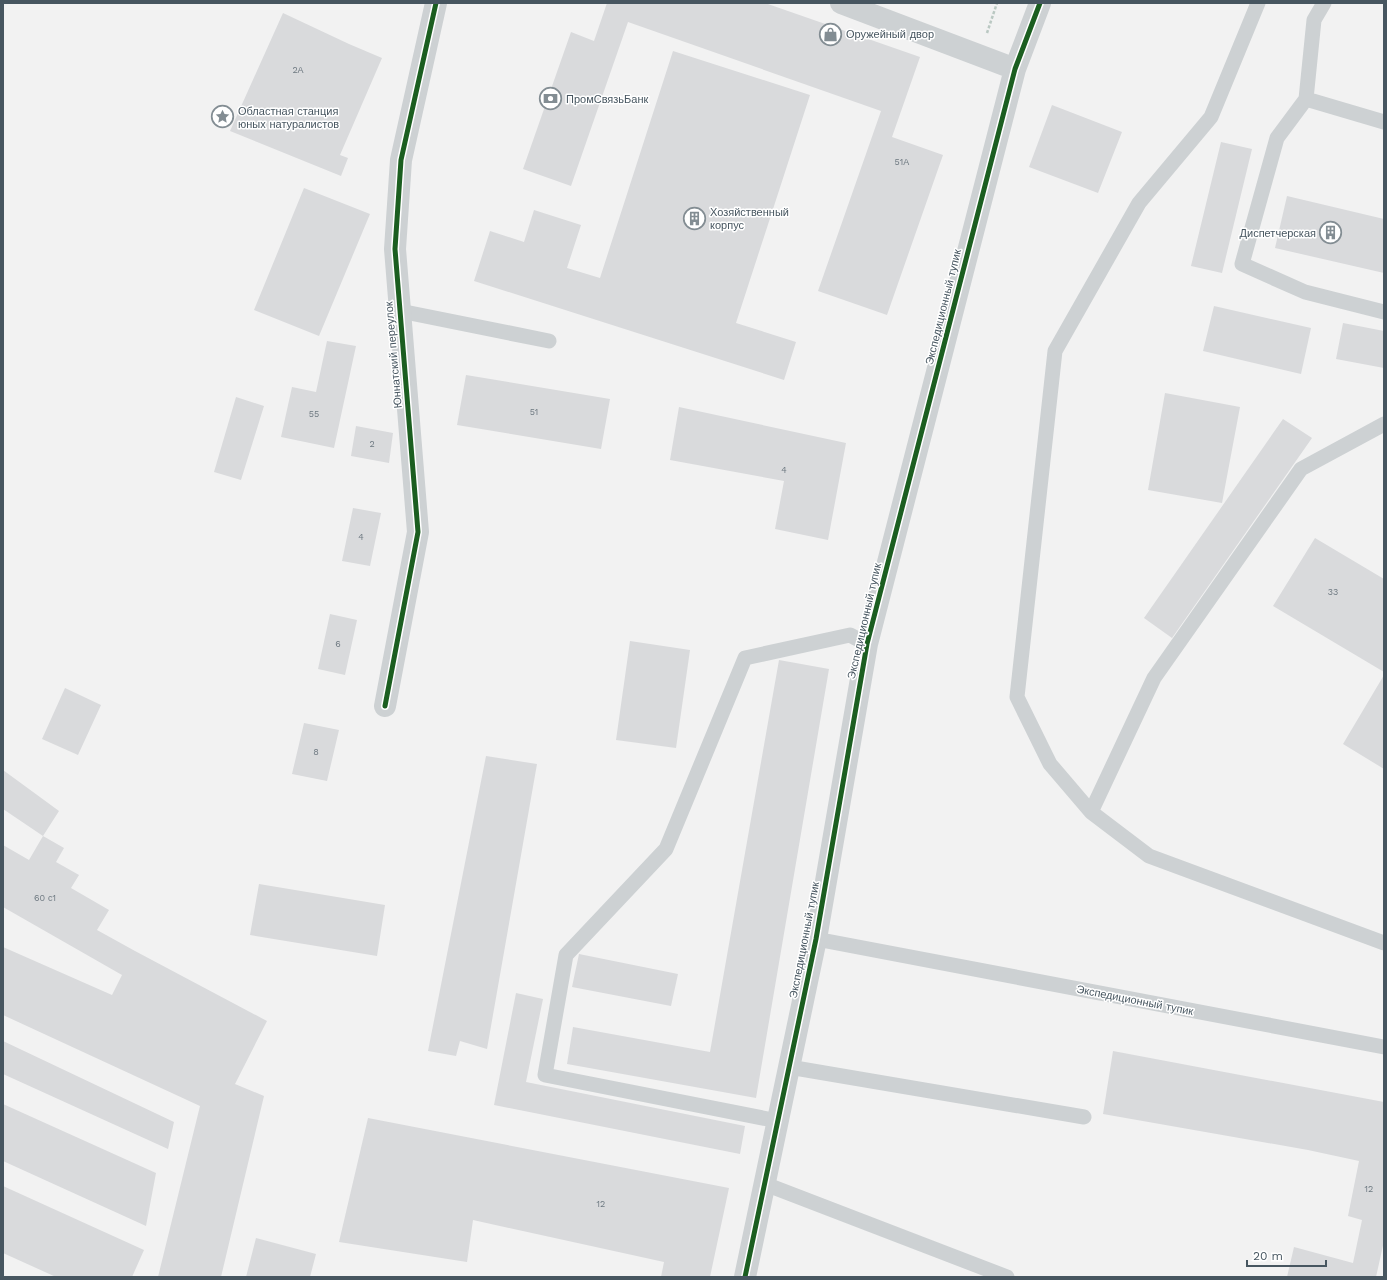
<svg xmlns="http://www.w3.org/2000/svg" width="1387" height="1280" font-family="'Work Sans',sans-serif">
<rect width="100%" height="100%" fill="#f2f2f2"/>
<!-- building -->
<path fill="#d9dadc" d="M607,3H765L920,57L892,137L943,155L887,315L818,291L881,111L628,22L571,186L523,169L571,32L594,41Z
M283,13L349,44L382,58L340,155L348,158L341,176L230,131Z
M673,51L810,95L736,323L796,342L784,380L474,281L490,231L524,242L534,210L581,225L567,268L600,278Z
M1052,105L1122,132L1098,193L1029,167Z
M1221,142L1252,149L1222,273L1191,266Z
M304,188L370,214L319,336L254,310Z
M1287,196L1384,219V273L1275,248Z
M1214,306L1311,328L1301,374L1203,351Z
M1343,323L1384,331V368L1336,359Z
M327,341L356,346L334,448L281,437L292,387L316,392Z
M466,375L610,399L601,449L457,425Z
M1165,393L1240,407L1222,503L1148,490Z
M236,397L264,406L241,480L214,472Z
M679,407L846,443L828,540L775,529L784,481L670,460Z
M1283,419L1312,438L1172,638L1144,618Z
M356,426L393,433L389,463L351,456Z
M353,508L381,513L370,566L342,561Z
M1315,538L1384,579V672L1273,606Z
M330,614L357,620L345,675L318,669Z
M630,641L690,650L676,748L616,740Z
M779,660L829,669L756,1098L567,1064L573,1027L710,1052Z
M1384,675V769L1343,744Z
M65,688L101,705L78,755L42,739Z
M304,723L339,730L327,781L292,774Z
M486,756L537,764L487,1049L460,1041L456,1056L428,1051Z
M3,770L59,811L43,836L3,809Z
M43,836L64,848L56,862L79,875L71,888L109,910L97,930L135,951L267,1021L235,1084L264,1096L221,1277H158L200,1106L3,1015V947L112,995L122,975L3,907V845L29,860Z
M259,884L385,905L377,956L250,935Z
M579,954L678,974L671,1006L572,987Z
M516,993L543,999L526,1082L745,1126L740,1154L494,1105Z
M3,1041L174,1122L168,1149L3,1074Z
M1113,1051L1384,1102V1241L1376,1277H1287L1294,1247L1353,1263L1362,1220L1348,1216L1359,1161L1308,1150L1103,1114Z
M3,1104L156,1173L146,1226L3,1161Z
M368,1118L729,1188L710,1277H661L664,1262L473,1220L467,1262L339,1242Z
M3,1186L144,1250L132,1277H56L3,1253Z
M256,1238L316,1254L310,1277H246Z"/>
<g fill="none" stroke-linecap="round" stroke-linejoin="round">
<!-- path -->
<path stroke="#bac8c2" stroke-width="2.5" stroke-dasharray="3 2" stroke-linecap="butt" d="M987,33L997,3"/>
<!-- service -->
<path stroke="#cdd1d3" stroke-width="15" d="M1258,3L1211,117L1139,203L1055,351L1017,697L1050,764L1091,812L1149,856L1384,943
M1324,3L1314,20L1306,99L1384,122
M1306,99L1277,138L1242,264L1305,292L1384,312
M400,311L549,341
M1091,812L1154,678L1301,469L1384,424
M816,939L1384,1047
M789,1067L1084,1117
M778,1121L545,1075L566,955L666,849L745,658L850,635L867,644
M765,1184L1007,1277"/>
<!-- minor -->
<path stroke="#cdd1d3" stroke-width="22" d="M841,3L1015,69
M385,706L418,532L395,249L401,160L436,3
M745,1277L816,939L867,644L1015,69L1040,3"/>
<defs>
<path id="cycleway" d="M385,706L418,532L395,249L401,160L436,3
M745,1277L816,939L867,644L1015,69L1040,3"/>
</defs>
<!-- cycleway casing -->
<use href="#cycleway" stroke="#fff" stroke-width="8"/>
<!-- cycleway -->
<use href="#cycleway" stroke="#1b5e20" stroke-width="5"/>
</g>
<!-- icons -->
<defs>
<symbol id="shop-ring" viewBox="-11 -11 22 22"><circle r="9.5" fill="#fff" stroke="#838d93" stroke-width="1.5"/><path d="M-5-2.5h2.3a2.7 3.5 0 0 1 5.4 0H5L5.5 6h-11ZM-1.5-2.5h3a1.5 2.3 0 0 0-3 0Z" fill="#838d93"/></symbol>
<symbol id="bank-ring" viewBox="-11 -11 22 22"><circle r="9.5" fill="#fff" stroke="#838d93" stroke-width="1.5"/><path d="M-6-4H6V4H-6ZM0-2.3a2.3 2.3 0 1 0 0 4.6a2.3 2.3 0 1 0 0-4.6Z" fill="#838d93"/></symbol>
<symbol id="sight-ring" viewBox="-11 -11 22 22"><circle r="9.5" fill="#fff" stroke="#838d93" stroke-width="1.5"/><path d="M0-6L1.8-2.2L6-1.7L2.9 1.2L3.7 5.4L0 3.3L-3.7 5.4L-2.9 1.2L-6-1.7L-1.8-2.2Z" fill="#838d93"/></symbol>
<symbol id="building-ring" viewBox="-11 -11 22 22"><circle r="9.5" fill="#fff" stroke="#838d93" stroke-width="1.5"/><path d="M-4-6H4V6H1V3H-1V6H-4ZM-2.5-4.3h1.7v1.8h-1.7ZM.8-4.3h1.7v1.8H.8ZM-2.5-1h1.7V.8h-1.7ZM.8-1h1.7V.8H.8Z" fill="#838d93"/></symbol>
</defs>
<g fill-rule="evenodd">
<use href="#shop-ring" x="818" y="22" width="25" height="25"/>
<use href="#bank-ring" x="538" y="86" width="25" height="25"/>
<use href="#sight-ring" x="210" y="104" width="25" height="25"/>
<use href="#building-ring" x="682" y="206" width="25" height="25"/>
<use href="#building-ring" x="1318" y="220" width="25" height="25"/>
</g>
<g text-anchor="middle" stroke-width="3" stroke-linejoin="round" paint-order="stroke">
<!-- number labels -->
<g font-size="9" fill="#6d7880">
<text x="298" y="73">2А</text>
<text x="902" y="165">51А</text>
<text x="534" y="415">51</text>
<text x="314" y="417">55</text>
<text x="372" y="447">2</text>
<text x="784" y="473">4</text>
<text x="361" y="540">4</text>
<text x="1333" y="595">33</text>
<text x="338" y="647">6</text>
<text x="316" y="755">8</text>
<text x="45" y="901">60 с1</text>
<text x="1369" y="1192">12</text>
<text x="601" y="1207">12</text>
</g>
<!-- poi labels -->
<g font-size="11" fill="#475660" stroke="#fff" text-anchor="start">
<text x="846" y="38">Оружейный двор</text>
<text x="566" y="103">ПромСвязьБанк</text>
<text x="238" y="115">Областная станция<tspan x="238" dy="13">юных натуралистов</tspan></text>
<text x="710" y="216">Хозяйственный<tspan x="710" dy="13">корпус</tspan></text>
<text x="1316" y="237" text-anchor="end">Диспетчерская</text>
</g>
<!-- street labels -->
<g font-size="11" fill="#475660" stroke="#fff">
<text transform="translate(943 307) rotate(-76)" y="4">Экспедиционный тупик</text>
<text transform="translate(393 355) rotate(-95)" y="4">Юннатский переулок</text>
<text transform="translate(864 621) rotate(-77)" y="4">Экспедиционный тупик</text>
<text transform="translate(804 940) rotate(-79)" y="4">Экспедиционный тупик</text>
<text transform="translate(1135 1000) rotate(11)" y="4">Экспедиционный тупик</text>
</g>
</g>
<!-- border -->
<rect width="1387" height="1280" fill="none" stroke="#475660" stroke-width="8"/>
<!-- scale -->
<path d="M1247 1260v6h79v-6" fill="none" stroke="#475660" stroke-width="2"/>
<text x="1253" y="1260" font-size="12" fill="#475660" stroke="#ffffff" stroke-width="3" paint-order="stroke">20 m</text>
</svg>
